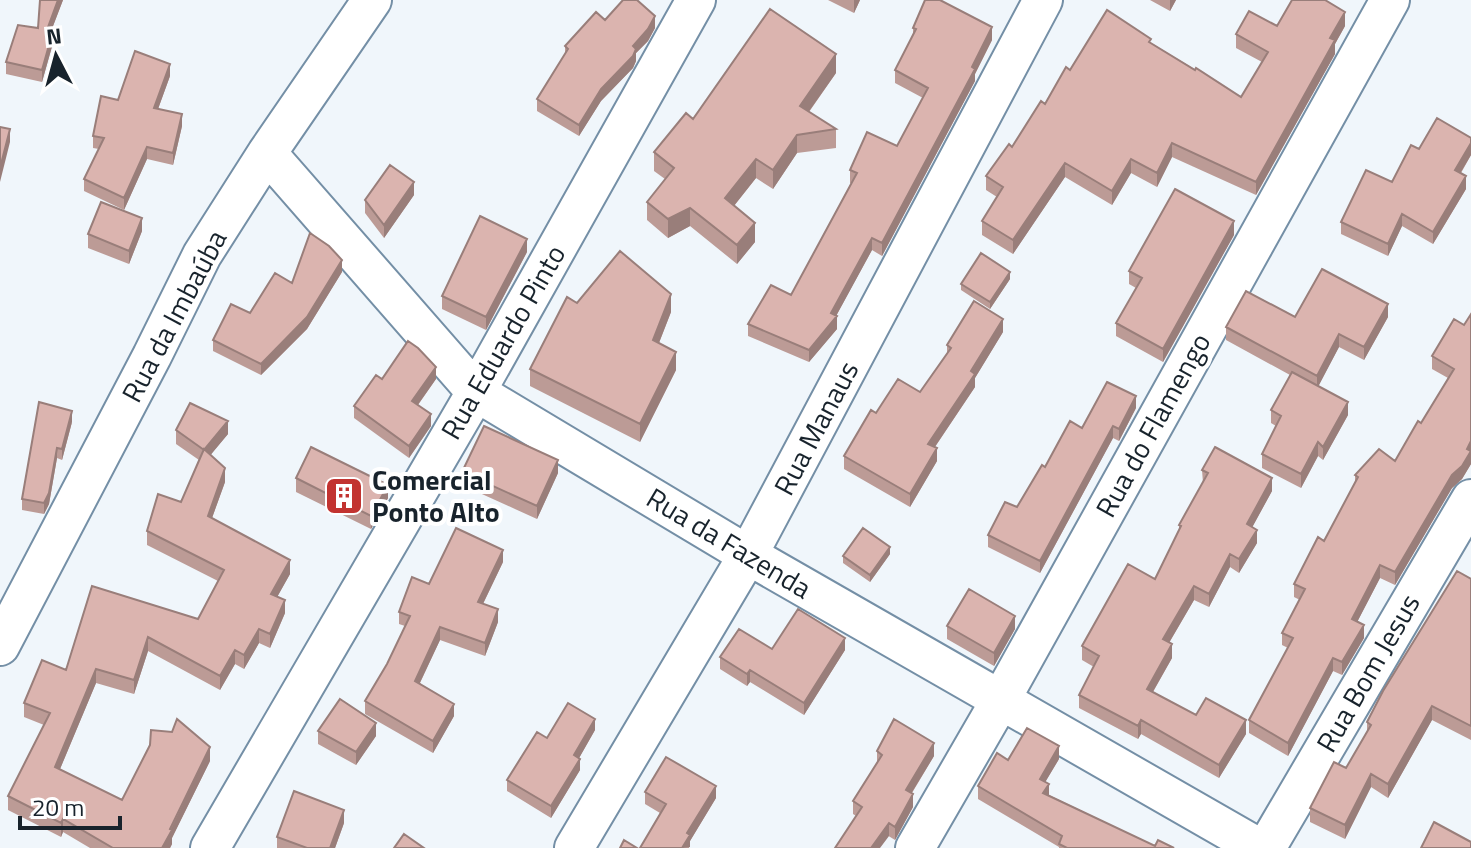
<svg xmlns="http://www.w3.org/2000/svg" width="1471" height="848" font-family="'Titillium Web',sans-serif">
<rect width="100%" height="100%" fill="#f0f6fb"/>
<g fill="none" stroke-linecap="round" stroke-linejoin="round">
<defs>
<path id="minor" d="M267,153L476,392L748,555L1259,848
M0,646L152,356L202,255L267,153L372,0
M210,848L476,392L696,0
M574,848L748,555L1043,0
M915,848L1000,701L1390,0
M1266,848L1471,499"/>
</defs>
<!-- minor casing -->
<use href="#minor" stroke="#748fa6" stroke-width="42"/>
<!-- minor -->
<use href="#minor" stroke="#fff" stroke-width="38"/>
</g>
<!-- wall -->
<path fill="#bc9b96" d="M40,0H63L51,31L53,43L42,82L6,74V62L38,28Z
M828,0H860L854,13Z
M1150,0H1176L1170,11Z
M605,20L655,28L648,41L636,53V61L633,68L601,101L579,136L537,111V99L565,54V46Z
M1277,26H1345L1335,44V54L1256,195L1172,157L1157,187L1131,173L1112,205L1065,177L1013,254L982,235V221L997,197L986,190V176L1012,147L1070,70L1151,43L1241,97L1262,62L1236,48V34Z
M913,28L992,40L975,74V81L882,256L872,250L836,316L837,329L809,362L748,336V324L791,295L851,183H850V170L897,146L923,98L895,83V70L913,35Z
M836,73L809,112L836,129V148L797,153L773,189L756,178L734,206L755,242L737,264L690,226L668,238L647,220V202L665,179L654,171V152L693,119Z
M170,76L158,109L182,126L173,165L147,159L124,210L84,191V179L99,149L93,148V136L118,100Z
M1471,138V155L1461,173L1466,189L1433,244L1402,226L1388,256L1341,234V222L1392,182L1419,149Z
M414,195L384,238L365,213V200Z
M142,231L129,264L88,248V234Z
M1234,235L1163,362L1116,336V323L1136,288L1129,284V271Z
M527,252L486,330L442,309V296Z
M342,272L307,329L261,375L213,351V340L292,283Z
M1010,279L990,309L961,290V284Z
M577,303L671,312L659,343L676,370L640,442L530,386V369Z
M1471,314V464L1462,479L1452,488L1395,585L1380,578L1357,622L1364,638L1342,675L1333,671L1288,756L1249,733V720L1288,648L1282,645V633L1300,600L1294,597V584L1324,541L1355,482V475L1395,461L1421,423L1448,378L1432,369V356L1464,325Z
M1295,317H1388L1364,360L1339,347L1318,386L1348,415L1323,460L1318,456L1301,488L1262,468V454L1276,426L1271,423V410L1290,375L1226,340V327Z
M1003,332L975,378V387L935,447L937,461L910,507L844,469V456L876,413L920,392L947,354V345Z
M382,379H436L418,405L431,426L409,458L354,418V406Z
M1136,408L1119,441L1113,438L1040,573L988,547V535L1017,507L1045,467L1082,428Z
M72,422L62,460L57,458L49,504L44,514L22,510V499Z
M176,430L228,434L210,455L225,482L212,518L290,574L277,597L285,613L270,648L259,643L244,669L235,664L220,690L148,651L134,694L96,683L60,769L122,800L210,761L172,838V844L170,848H90L63,832L61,837L8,810V796L44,725L24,717V703L66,670L92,586L198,619L218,581L147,545V531L181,502L199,460L176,444Z
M1202,470L1272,491L1252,527L1257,543L1239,573L1230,567L1209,607L1194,600L1169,643L1172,658L1153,692L1196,715L1246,734L1219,778L1141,734L1138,739L1079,708V695L1094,667L1082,660V646L1155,579L1179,530V525L1203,483Z
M462,472L558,473L537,519L462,485Z
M296,478L388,498L371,529L296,492Z
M890,554L870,582L843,563V556Z
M503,562L483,604L498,622L485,656L440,640L420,683L454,716L433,753L365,714V701L387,664L405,626L399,624V612L429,584Z
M1471,579V740L1432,720L1388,798L1371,787L1345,839L1310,822V808L1346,768L1367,733V722Z
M947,626L1015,629L994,666L947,639Z
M772,649L845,650L804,715L750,682L747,686L720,669V657Z
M595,730L579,758L580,770L551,818L507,791V780L547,738Z
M318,731L376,736L356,765L318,744Z
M877,751L934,756L912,793L913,807L895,840L853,814V801L877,763Z
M1059,759L1045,782L1049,795L1155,846L1174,848H1059V847L978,799V786Z
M645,792L716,798L690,841L689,848H640L660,813L645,804Z
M344,823L335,848H277V837Z"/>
<!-- shaded-wall -->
<path fill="#997e7a" d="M58,0H63L47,42V30Z
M854,0H860L854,13Z
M1170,0H1176L1170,11Z
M1345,12V26L1335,44V54L1256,195V182L1330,38Z
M655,16V28L648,41L636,53V61L633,68L601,101L579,136V125L601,89Z
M992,27V40L975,74V81L882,256V243Z
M53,31V43L42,82V70Z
M836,54V73L800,124V106Z
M170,64V76L154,120V108Z
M182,114V126L173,165V153Z
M10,129V142L0,182V168Z
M797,135V153L773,189V170Z
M1172,143V157L1157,187V173Z
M1471,143V155L1455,182V170Z
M147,147V159L124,210V198Z
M756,159V178L725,217V198Z
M1131,159V173L1112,205V191Z
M1065,163V177L1013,254V240Z
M1466,176V189L1433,244V232Z
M414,182V195L384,238V225Z
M690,208V226L668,238V219Z
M1402,214V226L1388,256V244Z
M142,218V231L129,264V251Z
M1234,221V235L1163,362V349Z
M755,223V242L737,264V245Z
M872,238V250L835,318L837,316V329L809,362V350Z
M527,239V252L486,330V317Z
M342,260V272L307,329L261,375V364Z
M1010,272V279L990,309V302Z
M671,294V312L653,358V340Z
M1388,304V317L1364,360V347Z
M1003,319V332L975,378V387L928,457V444Z
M1339,334V347L1317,389V376Z
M676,352V370L640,442V424Z
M436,367V379L412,413V401Z
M1136,396V408L1119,441V429Z
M1348,402V415L1323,460V447Z
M72,411V422L62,460V449Z
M431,414V426L409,458V446Z
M228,421V434L204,463V450Z
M1113,426V438L1040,573V561Z
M1471,441V464L1462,479L1452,488L1395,585V572Z
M1318,442V456L1301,488V474Z
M57,448V458L49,504L44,514V503Z
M937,448V461L910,507V494Z
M558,460V473L537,519V506Z
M225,468V482L208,529V516Z
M1272,478V491L1247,537V524Z
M388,485V498L371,529V516Z
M1257,530V543L1239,573V559Z
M890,547V554L870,582V575Z
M503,550V562L478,614V602Z
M1230,554V567L1209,607V594Z
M290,560V574L271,608V594Z
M1380,565V578L1352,632V619Z
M1194,586V600L1163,653V639Z
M285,600V613L270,648V634Z
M498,609V622L485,656V643Z
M1015,616V629L994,666V653Z
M1364,625V638L1342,675V662Z
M440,627V640L415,693V681Z
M259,629V643L244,669V655Z
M148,637V651L134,694V680Z
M845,638V650L804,715V703Z
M1172,644V658L1147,702V689Z
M235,650V664L220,690V676Z
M1333,658V671L1288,756V743Z
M96,669V683L55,781V767Z
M750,670V682L747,686V674Z
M454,704V716L433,753V741Z
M1432,706V720L1388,798V784Z
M595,719V730L574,767V755Z
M1141,720V734L1138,739V726Z
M1246,720V734L1219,778V765Z
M376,723V736L356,765V752Z
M934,743V756L906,802V790Z
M1059,746V759L1040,791V779Z
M210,747V761L172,838V844L170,848H162Z
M580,759V770L551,818V806Z
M1371,774V787L1345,839V825Z
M1049,784V796L1043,793Z
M716,786V798L690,841V847L682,848L687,833Z
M913,794V807L895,840V827Z
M344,810V823L335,848H330Z
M63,819V832L61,837V823Z
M889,823V836L880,848H871Z"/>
<!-- building -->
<path fill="#dbb4af" stroke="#997e7a" stroke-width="2" d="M40,0H58L47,30L53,31L42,70L6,62L18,25L38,28Z
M623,0H637L655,16L648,29L633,46L636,49L633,56L601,89L579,125L537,99L568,49L565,46L596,12L605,20Z
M925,0H940L992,27L972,67L975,69L882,243L872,238L831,313L837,316L809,350L748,324L771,285L791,295L857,173L850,170L867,132L897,146L928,88L895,70L916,29L913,28Z
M1292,0H1325L1345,12L1330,38L1335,40L1256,182L1172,143L1157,173L1131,159L1112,191L1065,163L1013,240L982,221L1003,187L986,176L1009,144L1012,147L1041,101L1045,104L1066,67L1070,70L1107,10L1151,39L1149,42L1195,70L1196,68L1241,97L1268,52L1236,34L1249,11L1277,26Z
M770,9L836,54L800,106L836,129L797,135L773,170L756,159L725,198L755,223L737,245L690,208L668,219L647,202L674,168L654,152L686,113L693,119Z
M135,51L170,64L154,108L182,114L173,153L147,147L124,198L84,179L104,138L93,136L101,96L118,100Z
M1437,118L1471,138V143L1455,170L1466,176L1433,232L1402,214L1388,244L1341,222L1366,170L1392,182L1411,145L1419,149Z
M0,127L10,129L0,168Z
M390,165L414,182L384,225L365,200Z
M1175,189L1234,221L1163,349L1116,323L1142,278L1129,271Z
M101,202L142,218L129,251L88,234Z
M480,216L527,239L486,317L442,296Z
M310,233L329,246L342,260L307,317L261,364L213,340L231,304L250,313L275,273L292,283Z
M620,251L671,294L653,340L676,352L640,424L530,369L567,297L577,303Z
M981,253L1010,272L990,302L961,284Z
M1322,269L1388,304L1364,347L1339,334L1317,376L1226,327L1246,291L1295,317Z
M974,301L1003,319L971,371L975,374L928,444L937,448L910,494L844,456L871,410L876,413L898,379L920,392L951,348L947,345Z
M1471,314V441L1467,449L1471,451L1462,466L1452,475L1395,572L1380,565L1352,619L1364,625L1342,662L1333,658L1288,743L1249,720L1293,638L1282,633L1305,589L1294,584L1318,537L1324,541L1358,477L1355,475L1379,449L1395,461L1418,421L1421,423L1454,369L1432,356L1454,319L1464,325Z
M408,341L418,348L436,367L412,401L431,414L409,446L354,406L376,375L382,379Z
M1292,372L1348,402L1323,447L1318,442L1301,474L1262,454L1281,416L1271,410Z
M1107,382L1136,396L1119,429L1113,426L1040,561L988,535L1005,502L1017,507L1042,465L1045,467L1070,421L1082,428Z
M39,402L72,411L62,449L57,448L49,493L44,503L22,499Z
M190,403L228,421L204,450L176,430Z
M484,426L558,460L537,506L462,472Z
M311,447L388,485L371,516L296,478Z
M1215,447L1272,478L1247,524L1257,530L1239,559L1230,554L1209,594L1194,586L1163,639L1172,644L1147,689L1196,715L1206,698L1246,720L1219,765L1141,720L1138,726L1079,695L1099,656L1082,646L1128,564L1155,579L1181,526L1179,525L1208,473L1202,470Z
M204,449L225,468L208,516L290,560L271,594L285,600L270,634L259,629L244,655L235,650L220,676L148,637L134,680L96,669L55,767L122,800L150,745L151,730L172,732L177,719L210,747L170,829L172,830L162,848H113L63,819L61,823L8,796L50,713L24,703L42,660L66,670L92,586L198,619L224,570L147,531L158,494L181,502Z
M456,528L503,550L478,602L498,609L485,643L440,627L415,681L454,704L433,741L365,701L387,664L410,616L399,612L412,577L429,584Z
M863,528L890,547L870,575L843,556Z
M1457,571L1471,579V726L1432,706L1388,784L1371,774L1345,825L1310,808L1334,762L1346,768L1371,725L1367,722L1383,691Z
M969,589L1015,616L994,653L947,626Z
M798,609L845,638L804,703L750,670L747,674L720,657L739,629L772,649Z
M340,699L376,723L356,752L318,731Z
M568,703L595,719L574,755L580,759L551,806L507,780L537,732L547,738Z
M894,719L934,743L906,790L913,794L895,827L889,823L871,848H835L862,807L853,801L882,755L877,751Z
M1027,728L1059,746L1040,779L1049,784L1043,793L1155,846L1158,840L1174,848H1067L1059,844L1062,836L978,786L997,753L1008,760Z
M666,757L716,786L687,833L690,835L682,848H640L666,804L645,792Z
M294,791L344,810L330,848H307L277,837Z
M1434,822L1471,842V848H1421Z
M404,834L424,848H394Z
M624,840L637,848H620Z"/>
<!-- icons -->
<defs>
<symbol id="building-square" viewBox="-11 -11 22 22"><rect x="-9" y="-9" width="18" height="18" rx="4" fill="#c23330" stroke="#fff"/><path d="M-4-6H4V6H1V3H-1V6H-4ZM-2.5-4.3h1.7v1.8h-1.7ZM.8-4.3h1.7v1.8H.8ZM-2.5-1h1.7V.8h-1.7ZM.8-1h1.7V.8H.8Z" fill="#fff"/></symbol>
</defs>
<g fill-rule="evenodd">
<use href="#building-square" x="322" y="474" width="44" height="44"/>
</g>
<g text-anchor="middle" stroke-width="8" stroke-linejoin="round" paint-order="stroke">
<!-- street labels -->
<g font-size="28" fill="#18232c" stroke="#fff">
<text transform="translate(174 316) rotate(-62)" y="10">Rua da Imbaúba</text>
<text transform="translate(503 342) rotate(-60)" y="10">Rua Eduardo Pinto</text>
<text transform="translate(1153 425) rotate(-61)" y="10">Rua do Flamengo</text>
<text transform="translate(816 428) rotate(-62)" y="10">Rua Manaus</text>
<text transform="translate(729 543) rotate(31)" y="10">Rua da Fazenda</text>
<text transform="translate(1368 673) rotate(-60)" y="10">Rua Bom Jesus</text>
</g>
<!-- poi labels -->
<g font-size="28" font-weight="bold" fill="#18232c" stroke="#fff" text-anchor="start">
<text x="372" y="490">Comercial<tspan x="372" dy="32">Ponto Alto</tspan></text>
</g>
</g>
<!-- north arrow -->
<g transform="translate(56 56) rotate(354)" stroke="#ffffff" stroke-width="6" paint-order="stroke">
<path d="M0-6L14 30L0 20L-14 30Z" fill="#18232c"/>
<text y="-12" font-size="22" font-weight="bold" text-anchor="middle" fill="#18232c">N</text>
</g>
<!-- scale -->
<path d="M20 816v12h100v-12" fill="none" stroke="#18232c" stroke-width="4"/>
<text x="32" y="816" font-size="24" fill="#18232c" stroke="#ffffff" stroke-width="6" paint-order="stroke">20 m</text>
</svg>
